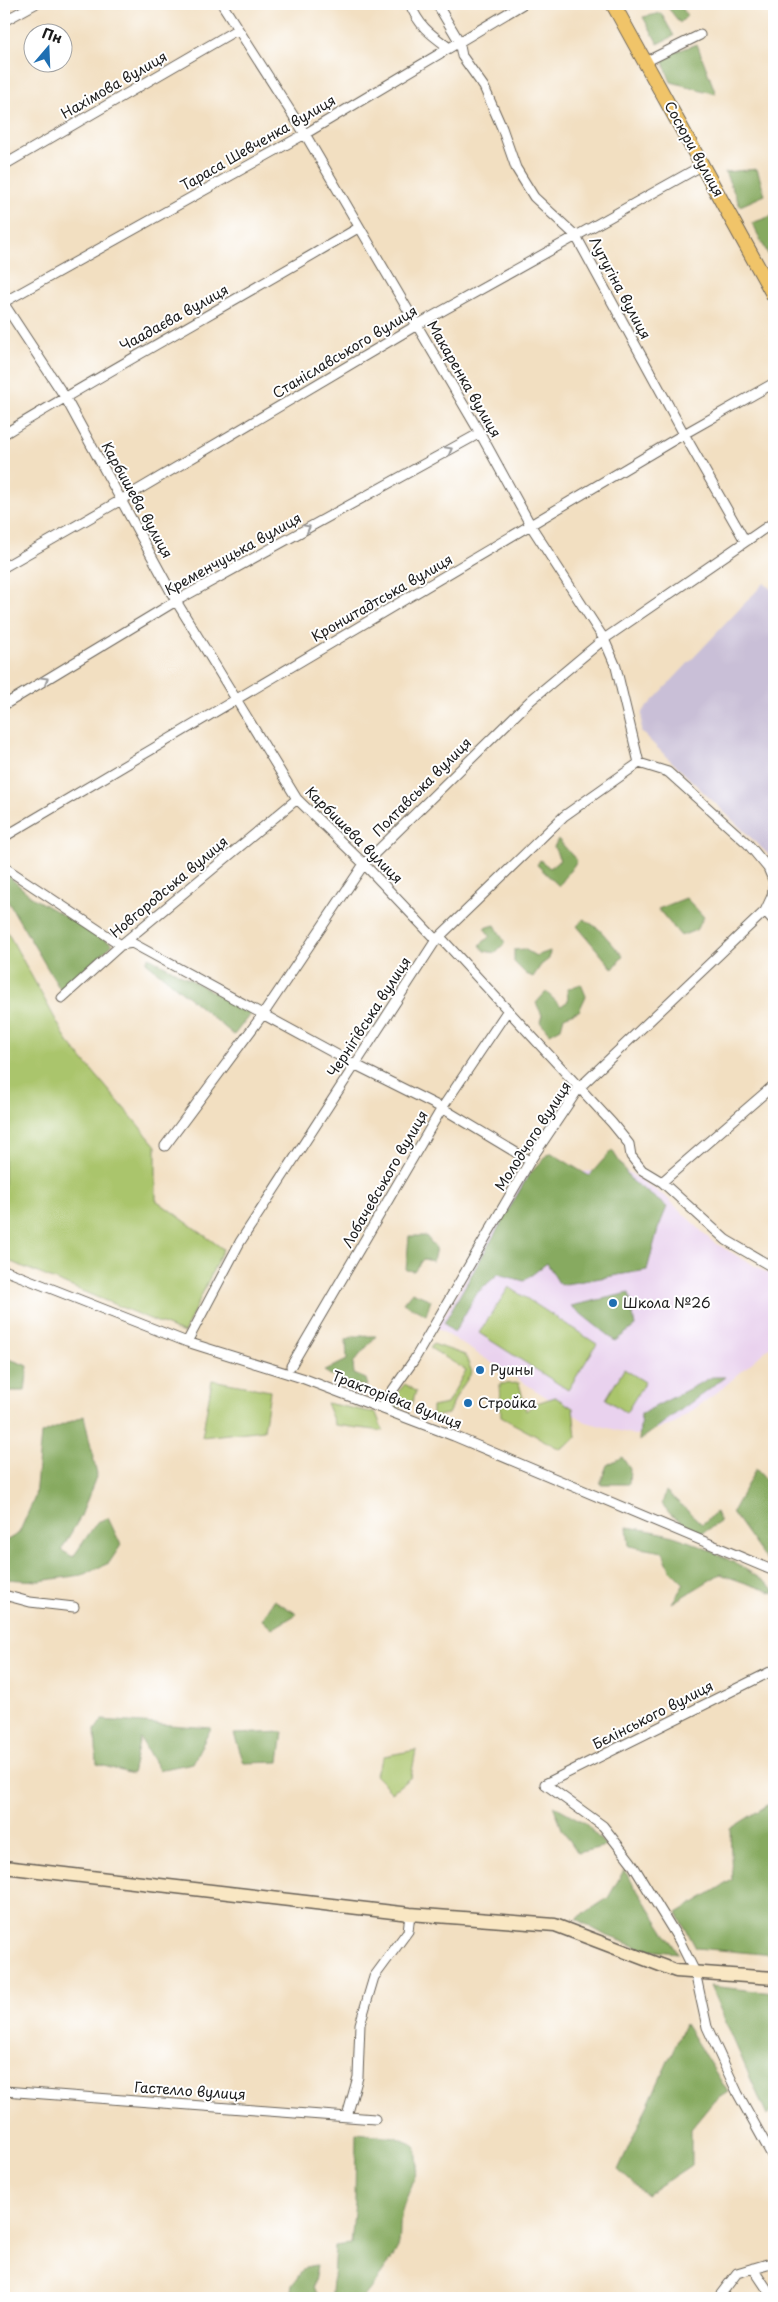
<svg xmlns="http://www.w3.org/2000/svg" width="778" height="2302" font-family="'Playpen Sans',sans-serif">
<rect width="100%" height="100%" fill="#fff"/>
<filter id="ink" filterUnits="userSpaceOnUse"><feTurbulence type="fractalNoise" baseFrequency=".02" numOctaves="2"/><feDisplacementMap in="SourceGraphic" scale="10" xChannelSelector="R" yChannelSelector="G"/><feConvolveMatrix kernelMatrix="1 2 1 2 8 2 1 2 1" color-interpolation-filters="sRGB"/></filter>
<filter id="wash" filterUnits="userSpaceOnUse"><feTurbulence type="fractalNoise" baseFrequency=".0096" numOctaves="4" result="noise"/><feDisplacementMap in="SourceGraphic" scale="20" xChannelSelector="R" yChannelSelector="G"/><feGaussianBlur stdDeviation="1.12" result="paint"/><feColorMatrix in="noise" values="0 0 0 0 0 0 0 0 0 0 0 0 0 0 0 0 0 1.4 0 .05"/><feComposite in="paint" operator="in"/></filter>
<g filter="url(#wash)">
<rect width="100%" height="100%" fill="#f2dfc1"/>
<!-- built -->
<path fill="#e9d2ee" d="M625,1170L667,1198L713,1242L774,1277V1341L771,1346L719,1391L672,1425L635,1435L586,1422L437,1328L526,1174Z"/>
<!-- industrial -->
<path fill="#c9bfd7" d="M764,583L774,592V860L641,732L642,712Z"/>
<!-- green -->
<path fill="#aac56c" stroke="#637044" d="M4,926L68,1042L156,1146V1200L223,1249L184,1333L4,1259Z
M509,1287L597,1344L568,1390L479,1333Z
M433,1344L465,1355L472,1372L457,1395L448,1414L432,1417V1407L447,1404L466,1370L430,1348Z
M624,1369L645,1382L626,1413L606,1399Z
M212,1380L270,1391L264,1430L202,1437Z
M519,1383L526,1411L534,1404L555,1397L573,1408L576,1438L560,1449L501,1417L500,1384Z
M405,1384L416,1392L411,1405L397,1408L391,1400Z
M326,1403L376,1413L383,1431L335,1425Z
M416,1750L411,1777L392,1792L375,1775L384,1756Z"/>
<!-- forest -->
<path fill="#87aa60" stroke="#52633e" d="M665,4H680L687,16L680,23Z
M661,13L674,36L658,44L643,17Z
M697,44L716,94L671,82L661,57Z
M757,169L765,195L740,206L725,172Z
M774,215V266L752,223Z
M558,839L577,861L559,886L537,865L540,860L550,868L560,860L554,847Z
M4,872L33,898L113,944L61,991L4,895Z
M686,898L704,917L696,930L681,936L658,909Z
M584,919L599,929L623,956L613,969L577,926Z
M495,925L505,943L495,953L484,951L480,945L490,936L484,928Z
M524,949L536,956L550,951L549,959L541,965L533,977L526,974L514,962V950Z
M149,957L251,1013L234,1035L146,962Z
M581,984L586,996L579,1011L564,1017L561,1028L550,1034L540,1022L542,1015L536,1003L546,992L561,1006L568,1001L567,989Z
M612,1150L631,1180L667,1207L658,1229L647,1270L560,1285L547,1263L524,1281L498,1274L477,1293L454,1333L444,1323L528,1176L550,1152L589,1176Z
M409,1236H426L436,1248L433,1261L423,1259L414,1271L406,1270Z
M412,1292L431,1300L426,1315L403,1303Z
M629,1293L635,1326L615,1341L571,1306Z
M354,1336H376L353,1363L354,1374L366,1379L368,1386L346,1384L324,1371L347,1360L346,1340Z
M4,1357L28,1366L25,1391H4Z
M712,1377H725L639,1441L641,1414Z
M84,1416L97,1474L81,1516L61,1550L73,1557L97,1522L108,1518L121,1545L109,1563L82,1575L39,1581L4,1579V1542L19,1533L35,1497L41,1434Z
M622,1457L630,1469L629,1484H600L607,1465Z
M756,1469L774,1489V1571L732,1512Z
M666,1491L702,1524L716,1512L720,1522L701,1534L671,1515L662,1504Z
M627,1527C640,1529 653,1531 666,1534C700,1543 747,1567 774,1589V1593L720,1574L672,1603L684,1584L670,1570L663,1552L629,1546Z
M274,1600L297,1614L272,1629L262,1620Z
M102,1720L211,1728L193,1763L159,1770L140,1738L132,1774L97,1764L95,1730Z
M283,1732L279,1762L244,1763L234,1734Z
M774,1801V1955L696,1948L677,1913L732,1880L730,1829Z
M553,1805L585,1823L606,1846L578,1853L562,1829Z
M624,1870L678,1953L646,1950L605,1935L576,1919L608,1898Z
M710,1986L774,1993V2109L767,2116Z
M685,2024L728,2092L714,2101L691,2129V2165L646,2195L618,2170Z
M356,2133L395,2137L414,2145C425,2172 406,2190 401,2215C399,2225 401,2237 398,2247C394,2259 372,2287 363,2298H329L332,2293L335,2246L351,2244L355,2202Z
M317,2265L313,2288L321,2298H290L292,2285L305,2267Z"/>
</g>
<g filter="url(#ink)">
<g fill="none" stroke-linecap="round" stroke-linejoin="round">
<defs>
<path id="street" d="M222,4L305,134L480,433L531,526L604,639L616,667L639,763
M410,4C419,26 429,33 448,47
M437,4L459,41L462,56L484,87L502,128L516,168L534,197L576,236L684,434L745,541
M4,21L35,4
M645,62L700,35
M4,165L238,29
M4,302L305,134L523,4
M4,304L65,397L176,601L297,799L364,864L436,940H443L612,1123L629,1144L631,1156L642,1170L662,1182L726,1240L774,1268
M4,434C121,363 240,298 358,228
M4,567L121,500L417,325L703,165
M4,705L176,601L480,433
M639,763L668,772L748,844L768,868L774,882L772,896L765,911L774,921
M4,837L684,434L774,383
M4,867L121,945L132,943L354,1064L442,1108L530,1161
M62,998L121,945L297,799
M165,1146L264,1013L364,864L531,700L604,639L774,522
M662,1182L774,1085
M4,1270L187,1342L302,1378L454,1436L774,1571
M187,1342L240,1242L436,940L564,816L639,763
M291,1366L442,1108L508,1010
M391,1412L383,1404L414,1360L530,1161L579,1088L765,911
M4,1595L30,1602L74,1607
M774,1670L545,1784L603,1826L631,1862L679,1940L695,1972L707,2027L738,2094L774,2159
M4,2091L375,2119
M347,2116L358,2077L360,2024L374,1977L408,1931L410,1914
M753,2268L773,2298
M718,2298L737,2273L774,2262"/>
<path id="secondary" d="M4,1867L410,1914L555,1925L676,1971L774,1978"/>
<path id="primary" d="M613,4L774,296"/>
</defs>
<!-- street casing -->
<use href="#street" stroke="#676056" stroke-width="11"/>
<!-- secondary casing -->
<use href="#secondary" stroke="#676056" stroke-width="15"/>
<!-- primary casing -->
<use href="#primary" stroke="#676056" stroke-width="16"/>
<!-- street -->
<use href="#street" stroke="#fff" stroke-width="9"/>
<!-- secondary -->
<use href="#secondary" stroke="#f9e7c3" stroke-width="12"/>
<!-- primary -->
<use href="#primary" stroke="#f0c469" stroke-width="14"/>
</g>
<!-- one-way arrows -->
<defs><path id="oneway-chevron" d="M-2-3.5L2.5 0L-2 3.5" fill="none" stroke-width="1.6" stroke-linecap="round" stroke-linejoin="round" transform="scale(1.25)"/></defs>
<g stroke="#999">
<use href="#oneway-chevron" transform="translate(449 450) rotate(-29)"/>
<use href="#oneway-chevron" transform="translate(307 528) rotate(-29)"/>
<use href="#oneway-chevron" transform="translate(45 680) rotate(-31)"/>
</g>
</g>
<!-- markers -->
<g fill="#1f6fb2" stroke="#fff" stroke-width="2">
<circle cx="613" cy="1303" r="5"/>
<circle cx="480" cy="1370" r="5"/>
<circle cx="468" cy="1403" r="5"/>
</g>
<g text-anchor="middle" stroke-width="4" stroke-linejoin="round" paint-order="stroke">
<!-- street labels -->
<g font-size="14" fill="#1c1c1c" stroke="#fff">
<text transform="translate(114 85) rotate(-30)" y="5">Нахімова вулиця</text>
<text transform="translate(258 143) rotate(-30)" y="5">Тараса Шевченка вулиця</text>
<text transform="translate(694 149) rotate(61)" y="5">Сосюри вулиця</text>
<text transform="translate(620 288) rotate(62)" y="5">Лутугіна вулиця</text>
<text transform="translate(174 318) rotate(-29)" y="5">Чаадаєва вулиця</text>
<text transform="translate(345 352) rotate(-31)" y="5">Станіславського вулиця</text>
<text transform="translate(464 379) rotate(60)" y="5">Макаренка вулиця</text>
<text transform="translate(137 500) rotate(61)" y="5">Карбишева вулиця</text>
<text transform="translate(233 554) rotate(-29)" y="5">Кременчуцька вулиця</text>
<text transform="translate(382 598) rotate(-30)" y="5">Кронштадтська вулиця</text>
<text transform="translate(422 787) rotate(-45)" y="5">Полтавська вулиця</text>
<text transform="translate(354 835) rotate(45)" y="5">Карбишева вулиця</text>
<text transform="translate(169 887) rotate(-40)" y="5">Новгородська вулиця</text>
<text transform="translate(369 1017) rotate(-57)" y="5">Чернігівська вулиця</text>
<text transform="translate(533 1136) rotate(-57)" y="5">Молодчого вулиця</text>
<text transform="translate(385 1179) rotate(-60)" y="5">Лобачевського вулиця</text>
<text transform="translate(397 1400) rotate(21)" y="5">Тракторівка вулиця</text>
<text transform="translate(653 1715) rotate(-27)" y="5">Бєлінського вулиця</text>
<text transform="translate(190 2091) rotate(4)" y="5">Гастелло вулиця</text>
</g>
<!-- poi labels -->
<g font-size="14" fill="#1c1c1c" stroke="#fff" text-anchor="start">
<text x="623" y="1308">Школа №26</text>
<text x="490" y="1375">Руины</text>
<text x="478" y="1408">Стройка</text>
</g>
</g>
<!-- margin -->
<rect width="778" height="2302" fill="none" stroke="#fff" stroke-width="20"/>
<!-- north arrow -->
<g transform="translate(48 48) rotate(19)"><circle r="24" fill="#ffffff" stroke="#a4a4a4"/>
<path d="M0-4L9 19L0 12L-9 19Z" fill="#1f6fb2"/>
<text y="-8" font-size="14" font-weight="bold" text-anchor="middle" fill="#1c1c1c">Пн</text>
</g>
</svg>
